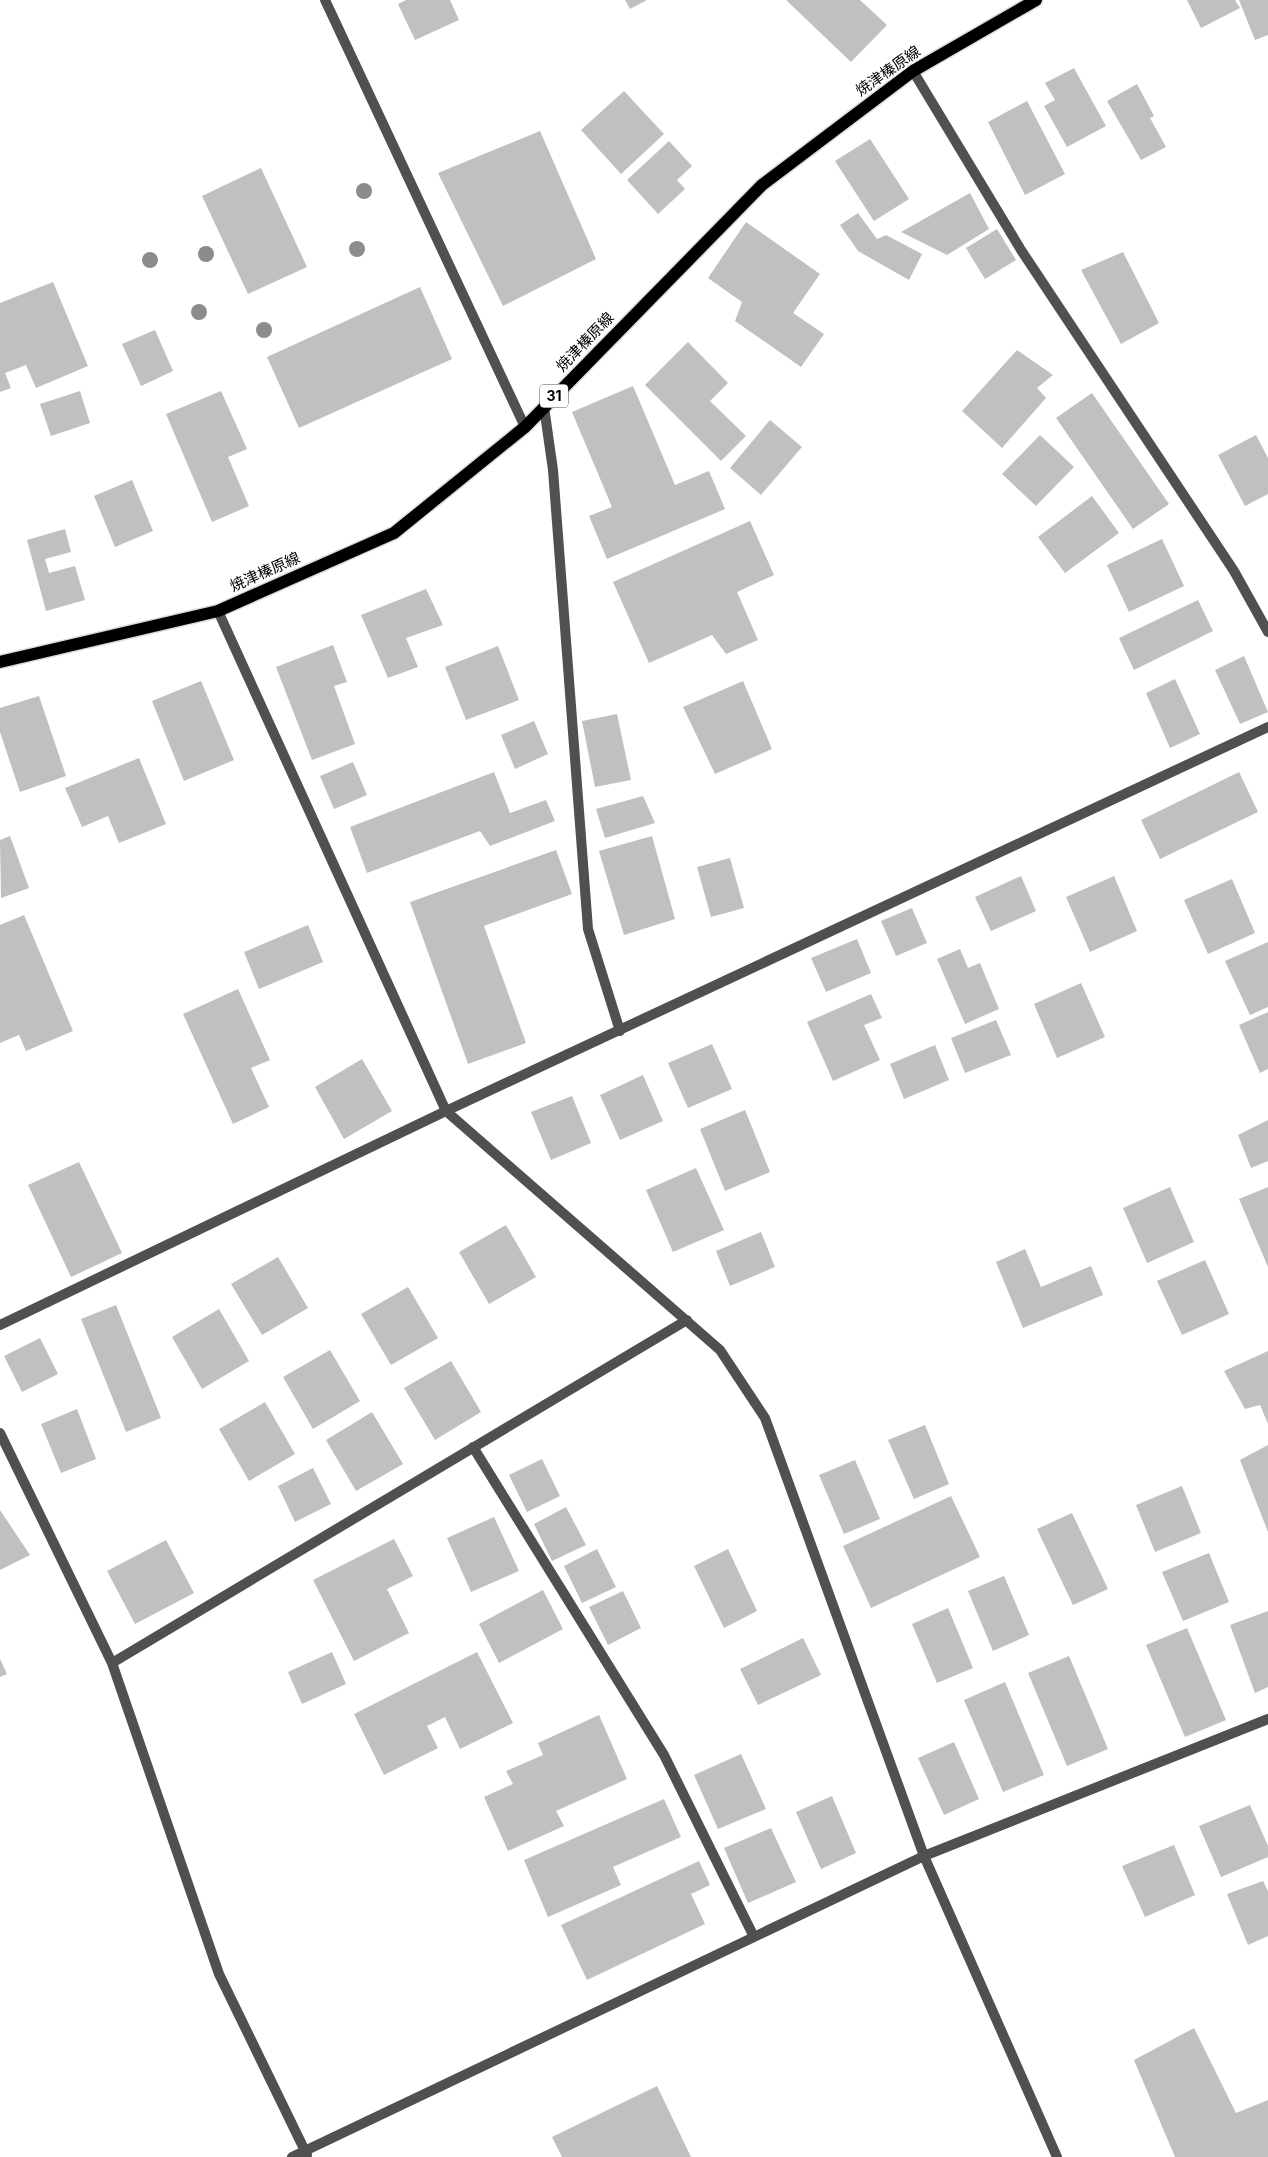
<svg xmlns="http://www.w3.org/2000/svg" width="1268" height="2157" font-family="Inter,'Noto Sans JP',sans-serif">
<rect width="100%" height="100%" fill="#fff"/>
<!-- building -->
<path fill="#c0c0c0" d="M406,0H450L459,20L415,40L398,4Z
M625,0H647L630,9Z
M786,0H860L887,25L851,62Z
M1187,0H1235L1240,8L1201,28Z
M1239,0H1268V35L1255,40Z
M1074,68L1106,126L1067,147L1044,106L1055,100L1045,83Z
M1137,84L1154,116L1150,118L1166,147L1141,160L1107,101Z
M624,91L664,134L621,174L581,130Z
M1027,101L1065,174L1025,195L988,122Z
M540,131L596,259L503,306L438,173Z
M870,139L909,199L874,221L835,161Z
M669,141L692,166L677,180L685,189L658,214L627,180Z
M261,168L307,267L248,294L202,196Z
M970,193L989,229L947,255L901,232Z
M858,213L877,239L886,235L922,254L909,280L858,251L840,225Z
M746,222L820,274L793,313L824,334L801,367L735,321L742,302L708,278Z
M997,229L1016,260L985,279L966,248Z
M1123,252L1159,323L1121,344L1081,270Z
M53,282L88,366L36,388L26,365L5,373L11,388L0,392V303Z
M420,287L452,359L299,428L267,357Z
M155,330L173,371L141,386L122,344Z
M688,342L728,383L710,401L746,436L721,461L645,385Z
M1017,350L1053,375L1037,388L1046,398L1002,448L962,411Z
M633,386L675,485L709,471L725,509L607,559L589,516L612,507L572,412Z
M80,391L90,423L51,436L40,404Z
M221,391L247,449L228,457L249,506L212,522L166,414Z
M1092,393L1169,504L1133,529L1056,418Z
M770,420L802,447L761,495L730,468Z
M1040,435L1074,467L1036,506L1002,474Z
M1256,435L1268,458V494L1245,506L1218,455Z
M132,480L153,531L115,547L94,496Z
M1092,496L1119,533L1065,573L1038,537Z
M750,521L774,575L737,592L758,640L726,654L712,635L649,663L613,582Z
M65,529L71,552L45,559L49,573L75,566L85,600L46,611L27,540Z
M1162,539L1184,586L1129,612L1107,565Z
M426,589L443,625L406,638L418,667L388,678L361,615Z
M1198,600L1213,631L1134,670L1119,638Z
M333,645L347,682L334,686L355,744L312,760L276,667Z
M498,646L519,700L466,720L445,667Z
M1244,656L1268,712L1240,724L1215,670Z
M1175,679L1200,734L1170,748L1146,693Z
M201,681L234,760L184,781L152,701Z
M743,681L772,749L715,774L683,707Z
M39,696L66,776L20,792L0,732V708Z
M617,714L631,780L595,787L582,721Z
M534,721L548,754L515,769L501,735Z
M139,758L166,824L119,843L108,816L82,827L65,788Z
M353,762L367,795L334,809L320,776Z
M494,772L510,813L546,800L555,821L490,846L480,831L367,873L350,827Z
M1239,772L1258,812L1160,859L1141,820Z
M643,796L655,823L605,838L596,809Z
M10,836L29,888L1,898L0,840Z
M652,836L675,919L624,935L599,851Z
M556,850L572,894L484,926L526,1043L468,1064L410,902Z
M730,858L744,908L711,917L697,867Z
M1021,876L1036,911L991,931L975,897Z
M1114,876L1137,931L1090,952L1066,897Z
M1232,879L1255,933L1208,954L1184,900Z
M912,908L927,943L896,956L881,921Z
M24,915L73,1031L26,1051L19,1035L0,1043V925Z
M308,925L323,962L259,989L244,952Z
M857,939L871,973L826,992L811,958Z
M1268,942V1007L1250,1015L1225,961Z
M960,949L968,968L980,963L999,1009L965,1024L937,959Z
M1081,983L1105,1037L1057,1058L1034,1004Z
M238,989L270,1060L251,1068L269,1107L233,1124L183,1014Z
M871,994L882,1018L864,1025L880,1060L833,1081L807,1022Z
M1268,1012V1069L1260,1073L1239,1025Z
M996,1020L1011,1055L965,1073L951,1038Z
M712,1044L732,1089L688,1108L668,1063Z
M935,1045L949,1080L904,1099L890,1064Z
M362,1059L392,1111L344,1139L315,1087Z
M643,1075L663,1121L620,1140L600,1095Z
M572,1096L591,1143L551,1160L531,1112Z
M745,1110L770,1172L725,1191L700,1129Z
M1268,1120V1161L1251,1168L1238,1135Z
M79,1162L122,1253L71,1277L28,1185Z
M696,1168L724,1230L673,1252L646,1190Z
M1170,1187L1194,1242L1147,1263L1123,1208Z
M1268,1187V1267L1239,1199Z
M506,1225L536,1277L489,1304L459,1252Z
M761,1232L775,1267L730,1286L716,1251Z
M1025,1249L1041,1287L1091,1266L1103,1295L1023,1328L996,1262Z
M278,1257L308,1308L262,1335L231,1284Z
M1205,1260L1229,1314L1182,1335L1157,1281Z
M408,1287L438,1338L391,1365L361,1314Z
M116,1305L161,1418L126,1432L81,1319Z
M219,1309L249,1361L202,1389L172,1337Z
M40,1338L58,1374L22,1392L4,1356Z
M330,1350L360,1401L313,1429L283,1377Z
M1268,1351V1424L1260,1405L1245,1409L1224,1371Z
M451,1361L481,1412L435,1440L404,1388Z
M265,1402L295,1454L249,1481L219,1429Z
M77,1409L96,1459L61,1473L41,1424Z
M372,1412L403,1464L356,1491L326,1440Z
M925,1425L949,1484L914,1499L888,1440Z
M1268,1445V1532L1240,1460Z
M542,1459L560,1496L527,1512L509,1475Z
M855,1460L880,1519L844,1534L819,1475Z
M313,1468L331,1504L295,1522L278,1486Z
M1182,1486L1201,1533L1155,1552L1136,1505Z
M951,1496L980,1557L871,1608L843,1546Z
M566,1507L586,1545L552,1561L534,1524Z
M0,1510L30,1555L0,1570Z
M1072,1513L1108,1589L1073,1605L1037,1529Z
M494,1517L519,1571L471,1592L447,1538Z
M394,1539L413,1576L387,1589L409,1633L354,1661L313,1580Z
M166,1540L194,1593L135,1624L107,1571Z
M597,1549L616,1587L582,1603L564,1566Z
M728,1549L757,1611L724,1628L694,1566Z
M1209,1553L1229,1602L1183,1621L1162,1572Z
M1004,1576L1029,1635L993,1651L968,1591Z
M543,1590L563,1629L499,1663L479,1624Z
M623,1591L641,1628L608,1645L589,1607Z
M948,1608L973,1668L937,1683L912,1624Z
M1268,1611V1687L1255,1693L1230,1625Z
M1187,1628L1226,1720L1185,1737L1146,1645Z
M803,1638L821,1675L758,1705L740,1669Z
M332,1652L346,1684L302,1704L288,1672Z
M477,1652L513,1723L460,1749L445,1717L427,1726L438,1748L384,1775L354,1714Z
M1069,1656L1108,1749L1067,1766L1028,1673Z
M0,1659L7,1674L0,1677Z
M1005,1682L1044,1775L1003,1792L964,1700Z
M599,1715L627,1779L556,1811L564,1826L508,1851L484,1797L513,1784L506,1771L543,1755L538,1743Z
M954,1742L979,1799L944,1815L918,1758Z
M741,1754L766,1809L718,1829L694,1775Z
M832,1796L856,1853L821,1869L796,1812Z
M664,1799L681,1837L613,1867L621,1885L548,1917L524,1860Z
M1250,1805L1268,1846V1857L1221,1877L1199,1826Z
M771,1828L796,1882L748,1903L724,1848Z
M1174,1845L1195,1895L1145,1917L1122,1866Z
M699,1861L710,1885L691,1894L705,1924L587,1980L561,1925Z
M1263,1881L1268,1891V1936L1248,1945L1227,1894Z
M1194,2028L1236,2113L1268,2100V2157H1175L1134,2060Z
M657,2086L691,2157H562L552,2137Z"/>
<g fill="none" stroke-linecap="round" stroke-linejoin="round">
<defs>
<path id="primary" d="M0,662L218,611L394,533L525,427L762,185L913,71L1036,0"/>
</defs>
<!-- primary casing -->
<use href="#primary" stroke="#dbdbdb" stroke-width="15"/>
<!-- minor -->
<path stroke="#505050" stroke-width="10" d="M325,0L525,427
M913,71L1021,250L1234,571L1268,632
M544,407L553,470L588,929L620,1031
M218,611L446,1111L720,1350L765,1418L924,1856L1057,2157
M0,1325L446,1111L1268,727
M0,1433L112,1663L219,1974L307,2155
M473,1447L664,1755L754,1937
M112,1663L687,1320
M292,2157L924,1856L1268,1719"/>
<!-- primary -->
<use href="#primary" stroke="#000" stroke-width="12"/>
</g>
<!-- trees -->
<g fill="#8c8c8c">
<circle cx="364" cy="191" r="8"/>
<circle cx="357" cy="249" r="8"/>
<circle cx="206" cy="254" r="8"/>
<circle cx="150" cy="260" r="8"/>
<circle cx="199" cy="312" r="8"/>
<circle cx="264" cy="330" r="8"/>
</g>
<g text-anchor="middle" stroke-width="4" stroke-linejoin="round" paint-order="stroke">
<!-- shield labels -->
<rect fill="#fff" stroke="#4c4c4c" stroke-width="1" x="540" y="384.5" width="28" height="23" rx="4"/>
<g font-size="14" font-weight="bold" fill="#000">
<text x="554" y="401">31</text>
</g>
<!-- street labels -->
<g font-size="15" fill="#000" stroke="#fff">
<text transform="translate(888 71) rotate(-35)" y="5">焼津榛原線</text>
<text transform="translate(585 342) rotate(-46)" y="5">焼津榛原線</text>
<text transform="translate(265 572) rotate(-24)" y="5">焼津榛原線</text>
</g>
</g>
</svg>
